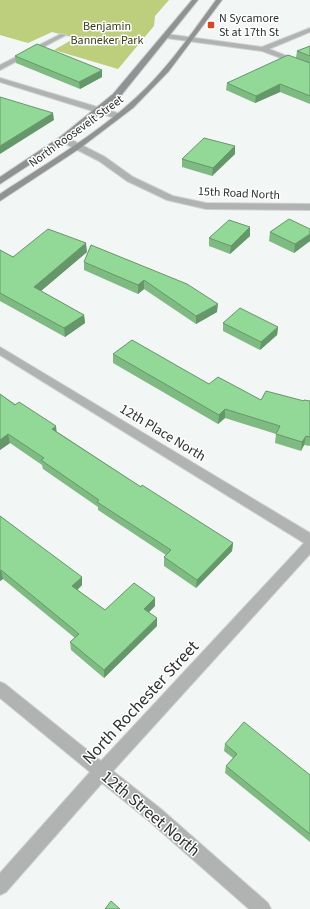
<svg xmlns="http://www.w3.org/2000/svg" width="310" height="909" font-family="'Source Sans 3',sans-serif">
<rect width="100%" height="100%" fill="#f2f6f4"/>
<!-- green -->
<path fill="#bdce7d" d="M0,0H169L155,16L154,26L118,69L54,50L75,38L52,32L28,43L0,35Z"/>
<g fill="none" stroke-linecap="round" stroke-linejoin="round">
<defs>
<path id="minor" d="M310,28V32L269,49L310,65V69L262,51L166,38L163,36L166,34L262,47Z
M61,34L66,35L0,70V65Z
M60,137H66L105,157L133,177L173,196L206,203L310,204V210L206,209L167,200L127,181L99,161L60,141Z
M0,347L310,533V554L113,771L161,809L268,903L271,909H249L149,821L102,783L6,892L0,895V873L90,772L0,698V682L5,684L101,761L304,543L0,355Z"/>
<path id="tertiary" d="M0,78L121,114L122,116L115,118L0,82Z"/>
<path id="secondary" d="M192,0H198L119,98L66,141L0,184V177L60,137L113,94Z
M216,0H222L169,71L133,108L79,149L0,201V194C50,161 103,131 146,88C172,62 194,30 216,0Z"/>
</defs>
<!-- minor casing -->
<use href="#minor" stroke="#cfd2d0" stroke-width="2"/>
<!-- tertiary casing -->
<use href="#tertiary" stroke="#cfd2d0" stroke-width="2"/>
<!-- secondary casing -->
<use href="#secondary" stroke="#cfd2d0" stroke-width="2"/>
<!-- minor -->
<use href="#minor" fill="#b1b3b3" fill-rule="evenodd"/>
<!-- tertiary -->
<use href="#tertiary" fill="#b1b3b3" fill-rule="evenodd"/>
<!-- secondary -->
<use href="#secondary" fill="#909293" fill-rule="evenodd"/>
</g>
<!-- wall -->
<path fill="#7eba82" d="M310,46V104L280,92L255,103L226,90L227,83L296,58L297,51Z
M15,56L102,77L80,89L16,63Z
M235,154L212,176L182,167V159Z
M250,227V236L230,254L209,246V238Z
M310,229V241L294,253L269,241L270,232Z
M91,245L217,312L196,324L144,289L138,294L84,270V262Z
M0,250L13,257L87,252L41,291L84,315L85,323L65,337L0,301Z
M223,323L278,327L277,335L260,350L223,331Z
M113,354L261,400L310,401V446L304,445L301,451L275,443L276,434L225,418L218,424L113,363Z
M0,394L141,487L233,543L232,551L196,588L164,566V557L166,555L98,510V507L43,469L42,465L10,443L0,450Z
M0,516L82,585L77,590L105,610L155,606L149,612L157,626L104,678L71,650L70,642L75,638L3,579L0,581Z
M225,744L310,775V842L225,773L226,766L233,758L224,751Z"/>
<!-- shaded-wall -->
<path fill="#66976a" d="M102,70V77L80,89L79,82Z
M280,84V92L255,103L256,96Z
M53,113L54,120L0,154V146Z
M235,146V154L212,176L213,168Z
M250,227V236L230,254L231,246Z
M310,234V241L294,253L295,244Z
M86,243L87,252L35,296L34,287Z
M144,280V289L138,294V285Z
M218,304L217,312L196,324V316Z
M84,315L85,323L65,337L64,328Z
M278,327L277,335L260,350L261,342Z
M225,409V418L218,424L219,415Z
M56,426L57,435L52,429Z
M8,434L10,443L0,450V440Z
M306,436L304,445L301,451L302,442Z
M233,543L232,551L196,588L197,580Z
M1,570L3,579L0,581V571Z
M82,577V585L73,594L72,586Z
M155,598V606L144,617V609Z
M157,618V626L104,678V670Z"/>
<!-- building -->
<path fill="#92d897" stroke="#66976a" d="M37,44L102,70L79,82L15,56Z
M310,46V56L297,51Z
M288,55L310,63V96L280,84L256,96L227,83Z
M0,97L53,113L0,146Z
M204,138L235,146L213,168L182,159Z
M289,219L310,229V234L295,244L270,232Z
M229,220L250,227L231,246L209,238Z
M48,229L86,243L34,287L84,315L64,328L0,293V250L13,257Z
M91,245L187,284L218,304L196,316L144,280L138,285L84,262Z
M240,308L278,327L261,342L223,323Z
M132,340L209,384L218,377L261,400L266,391L304,401V400L310,401V437L306,436L302,442L276,434L280,426L225,409L219,415L113,354Z
M0,394L15,405L19,402L56,426L52,429L141,487L142,485L233,543L197,580L164,557L171,550L97,502L99,500L41,460L44,458L8,434L0,440Z
M0,516L82,577L72,586L105,610L134,583L155,598L144,609L157,618L104,670L70,642L79,634L1,570L0,571Z
M244,722L310,775V834L226,766L237,754L225,744Z
M111,901L120,909H105Z"/>
<!-- markers -->
<rect fill="#d34a24" stroke="#fff" stroke-width="1.5" x="207" y="21" width="8" height="8" rx="2"/>
<g text-anchor="middle" stroke-width="3" stroke-linejoin="round" paint-order="stroke">
<!-- far-poi labels -->
<g font-size="12" fill="#2d2e2e" stroke="#fff" text-anchor="start">
<text x="219" y="22">N Sycamore<tspan x="219" dy="14">St at 17th St</tspan></text>
</g>
<!-- far-park labels -->
<g font-size="12" fill="#363d18" stroke="#fff">
<text x="107" y="30">Benjamin<tspan x="107" dy="14">Banneker Park</tspan></text>
</g>
<!-- far-street labels -->
<g font-size="12" fill="#2d2e2e" stroke="#fff">
<text transform="translate(76 131) rotate(-36)" y="4">North Roosevelt Street</text>
<text transform="translate(239 193) rotate(3)" y="4">15th Road North</text>
</g>
<!-- street labels -->
<g font-size="14" fill="#2d2e2e" stroke="#fff">
<text transform="translate(163 432) rotate(31)" y="5">12th Place North</text>
</g>
<!-- near-street labels -->
<g font-size="17" fill="#2d2e2e" stroke="#fff">
<text transform="translate(140 702) rotate(-47)" y="6">North Rochester Street</text>
<text transform="translate(151 813) rotate(40)" y="6">12th Street North</text>
</g>
</g>
</svg>
